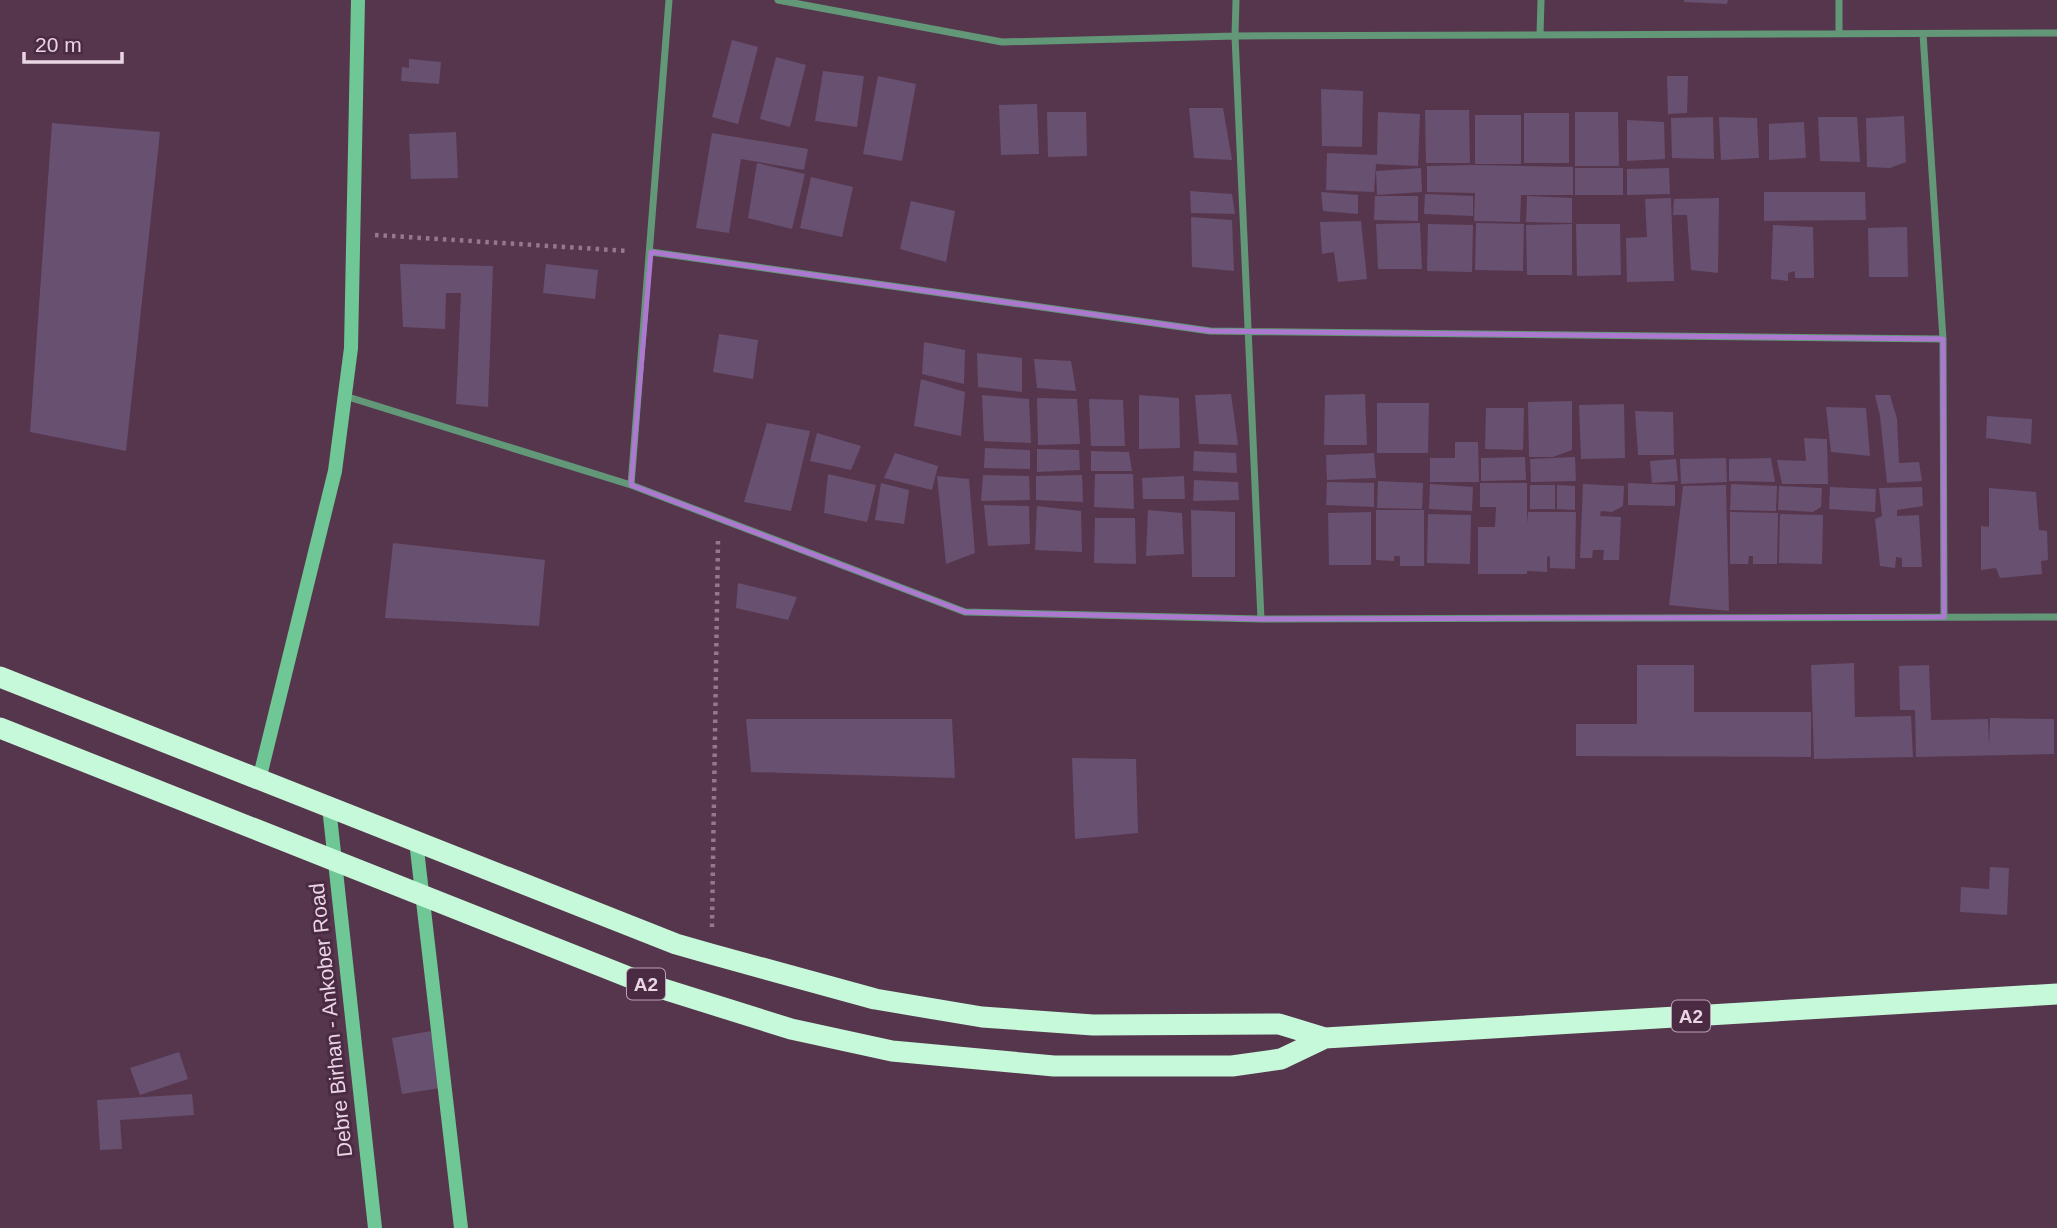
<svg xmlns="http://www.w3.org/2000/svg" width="2057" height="1228" font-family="Helvetica,sans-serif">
<rect width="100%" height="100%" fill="#56364d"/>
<!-- building -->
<path fill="#685070" d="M1684,0H1728L1727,4L1684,2Z
M732,40L758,47L738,124L712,117Z
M776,57L806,65L790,127L760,119Z
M409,59L441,62L439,84L401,81L402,67L409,68Z
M823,71L864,76L857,127L815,121Z
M878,76L916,84L902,161L863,154Z
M1667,76H1688L1687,113L1668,114Z
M1321,89L1363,91L1362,147L1322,146Z
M1037,104L1039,154L1001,155L999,105Z
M1189,108H1223L1232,160L1194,158Z
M1425,110H1469L1470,163H1426Z
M1047,112H1086L1087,156L1048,157Z
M1378,112L1420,114L1418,166L1376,164L1374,192L1326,190L1327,153L1377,155Z
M1575,112H1618L1619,166H1575Z
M1524,113H1569V163H1524Z
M1475,115H1521V164H1475Z
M1904,116L1906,162L1890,168L1867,167L1866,118Z
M1713,117L1714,159L1672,158L1671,118Z
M1719,117L1757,118L1759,158L1721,160Z
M1818,117H1857L1860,162L1820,161Z
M1627,120L1664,122L1665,159L1627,161Z
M1804,122L1806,158L1769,160V124Z
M52,123L160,132L126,451L30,432Z
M456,132L458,178L411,179L409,134Z
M712,133L808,149L804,170L741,159L729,233L696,228Z
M757,163L805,174L792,229L748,218Z
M1475,165L1573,167V195H1521L1520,222L1474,221L1475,193L1427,192V166Z
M1421,168L1422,192L1377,195L1376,171Z
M1575,168H1623V195H1575Z
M1669,168L1670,194L1627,195V169Z
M811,177L853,187L842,237L800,228Z
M1190,191L1232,194L1235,214L1191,213Z
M1321,192L1358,195V214L1323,211Z
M1764,192H1865L1866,220L1764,221Z
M1425,194L1473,196V216L1424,214Z
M1375,196H1418V221L1374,220Z
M1527,196L1572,198V223L1526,222Z
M1671,198L1674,281L1627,282L1626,238L1647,237L1645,199Z
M1719,198L1718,273L1691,270L1687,215H1673L1674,199Z
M911,201L955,211L946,262L900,249Z
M1191,217L1232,220L1234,271L1192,267Z
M1361,221L1367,279L1338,282L1334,252L1322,254L1320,222Z
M1420,223L1422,269H1378L1376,224Z
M1476,223L1524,224L1523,271L1475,270Z
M1428,224L1473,225L1472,272L1427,271Z
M1572,224V275H1527L1526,225Z
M1576,224H1620L1621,275L1577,276Z
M1773,225L1813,227L1814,278H1795V271L1788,273V281L1771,279Z
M1907,227L1908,277H1869L1868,228Z
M400,264L493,266L488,407L456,404L461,293H446L445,329L403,327Z
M546,264L598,270L595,299L543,293Z
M719,334L758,340L753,379L713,372Z
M924,342L965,350L964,384L922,374Z
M977,353L1022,358V392L978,387Z
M1034,359L1071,361L1076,391L1037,388Z
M921,379L965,392L961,436L914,426Z
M1231,394L1238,445L1199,444L1195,395Z
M1365,394L1367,445H1324L1325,395Z
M982,395L1029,399L1031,443L984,441Z
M1139,395L1179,398L1180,448L1139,449Z
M1875,395H1890L1897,419L1899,463L1919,462L1922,481L1887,483L1880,416Z
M1037,398L1077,399L1080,444L1038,445Z
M1089,399L1123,400L1125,446H1091Z
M1572,401V450L1553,457H1529L1528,402Z
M1377,403H1429L1428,453H1377Z
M1624,404L1625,458L1581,459L1579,405Z
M1826,407L1866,408L1870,456L1831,452Z
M1486,408H1524L1523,450L1485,449Z
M1635,411L1673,412L1674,455H1638Z
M1987,416L2032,419L2031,444L1986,438Z
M767,423L810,431L791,511L744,502Z
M817,433L861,446L851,470L810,461Z
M1804,438L1827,439L1828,484H1782L1777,460L1806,461Z
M1455,442H1478L1479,482H1430V458H1455Z
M985,448L1030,450V469L984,468Z
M1037,449L1079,450L1080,470L1037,472Z
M1091,451L1129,452L1132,471H1091Z
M1194,451L1236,453L1237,473L1193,471Z
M895,453L938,466L932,490L884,478Z
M1374,453L1376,478L1327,480L1326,455Z
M1525,457L1526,480L1481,481V458Z
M1575,457L1576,481L1531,482L1530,459Z
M1726,458L1727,482L1681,484L1680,459Z
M1771,458L1775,482L1729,481V459Z
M1676,459L1678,481L1652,483L1650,461Z
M828,474L876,485L867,522L824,513Z
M1095,474H1133L1134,509L1094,507Z
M983,475L1029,476L1030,500L981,501Z
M1082,475L1083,502L1036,500V476Z
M937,476L969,479L975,553L946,564Z
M1184,476L1185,499H1143L1142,478Z
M1194,480L1238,482L1239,500L1193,501Z
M1378,481L1423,483L1422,509L1377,508Z
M1327,482L1374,483V507L1326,505Z
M881,483L909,490L904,524L875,520Z
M1480,483H1527V524L1528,512H1576L1575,569L1550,568V556L1547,557V572L1527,571V574H1478V527H1495L1496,507H1480Z
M1628,483L1675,485V506L1628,505Z
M1430,484L1473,487L1472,511L1429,509Z
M1583,484L1624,486L1623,506L1612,512L1601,511L1600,516L1621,517L1619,560H1603L1604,550H1593L1592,558H1580Z
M1731,484L1777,486L1776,511L1730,510Z
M1530,485H1555V509H1530Z
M1557,485L1575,486V510L1557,509Z
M1726,485L1729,611L1669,605L1683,486Z
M1779,486L1822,488L1821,507L1813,512L1778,510Z
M1830,487L1876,489L1875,512L1829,509Z
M1922,487L1923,506L1897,510V516L1919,515L1922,567H1902V558L1896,557L1895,568L1880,566L1875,519L1882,516L1879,488Z
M1989,488L2036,492L2039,530L2047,531L2048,560L2041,561L2042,574L2000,578L1996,568L1981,570V526L1989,527Z
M984,505L1029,506L1030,544L988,546Z
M1037,506L1081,511L1082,552L1035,550Z
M1148,510L1182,513L1184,554L1146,556Z
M1191,510L1235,512V577H1192Z
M1376,510H1424V566H1400V556H1394V561L1376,560Z
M1371,512V565H1329L1328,513Z
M1730,512L1778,513L1777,564H1753V556H1749L1748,564H1730Z
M1428,514L1471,515L1470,564L1427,563Z
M1780,514L1823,515L1822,564L1779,563Z
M1095,518H1135L1136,564L1094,563Z
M393,543L545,560L539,626L385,618Z
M738,583L797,597L788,620L736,608Z
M1854,663L1855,717L1911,716L1913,757L1814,759L1811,665Z
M1637,665H1694V712H1811V757L1576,756V724H1637Z
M1929,665L1931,720L1988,719L1989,746L1990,718L2054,719V754L1916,757L1915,710H1900L1899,666Z
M746,719H952L955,778L751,772Z
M1072,758L1136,759L1138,833L1075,839Z
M1990,867L2009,868L2007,915L1960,912L1961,887L1989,889Z
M431,1031L440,1088L402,1094L392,1038Z
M179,1052L188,1079L140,1095L130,1068Z
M192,1094L194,1115L120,1120L122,1149L100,1150L97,1100Z"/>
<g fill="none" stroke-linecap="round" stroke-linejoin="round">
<!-- path -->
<path stroke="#94788c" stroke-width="4.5" stroke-dasharray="3.5 5" stroke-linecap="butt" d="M375,235L629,251
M712,927L718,540"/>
<!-- street -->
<path stroke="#629778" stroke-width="7" d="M778,0L1002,42L1235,36L2057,33
M1839,34V0
M1923,34L1943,339L1944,617
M1540,35L1541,0
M651,252L1210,331L1943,339
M345,396L631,485L669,0
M631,485L965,612L1261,619L1235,36L1236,0
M1261,619L2057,617"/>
<!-- secondary -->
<path stroke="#6ec794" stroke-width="14" d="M259,780L335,471L351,348L358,0
M329,807L375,1228
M416,841L461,1228"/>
<!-- highway -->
<path stroke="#c6f9d9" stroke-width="21" d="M0,677L676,944L711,954L875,999L982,1017L1093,1025L1279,1024L1325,1038L2057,994
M0,728L641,982L791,1029L892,1051L1054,1066H1232L1281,1059L1325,1038"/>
</g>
<!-- marked area -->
<path fill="none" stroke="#ad78cf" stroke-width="5" stroke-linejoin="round" d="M651,252L1210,331L1943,339L1944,617L1261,619L965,612L631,485Z"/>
<g text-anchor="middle" stroke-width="6" stroke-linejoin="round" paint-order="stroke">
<!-- shield labels -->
<g fill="#4b2b43" stroke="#baa2b3" stroke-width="2">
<rect x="627" y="968.5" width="38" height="31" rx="5"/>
<rect x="1672" y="1000.5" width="38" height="31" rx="5"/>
</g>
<g font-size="19" font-weight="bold" fill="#ead5e3">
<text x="646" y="991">A2</text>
<text x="1691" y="1023">A2</text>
</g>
<!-- street labels -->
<g font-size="21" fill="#ead5e3" stroke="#4b2b43">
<text transform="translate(331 1020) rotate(-96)" y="7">Debre Birhan - Ankober Road</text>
</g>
</g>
<!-- scale -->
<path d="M24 52v10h98v-10" fill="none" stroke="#ead5e3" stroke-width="3.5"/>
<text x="35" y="52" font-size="21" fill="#ead5e3" stroke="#4b2b43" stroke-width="5" paint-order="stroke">20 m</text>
</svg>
